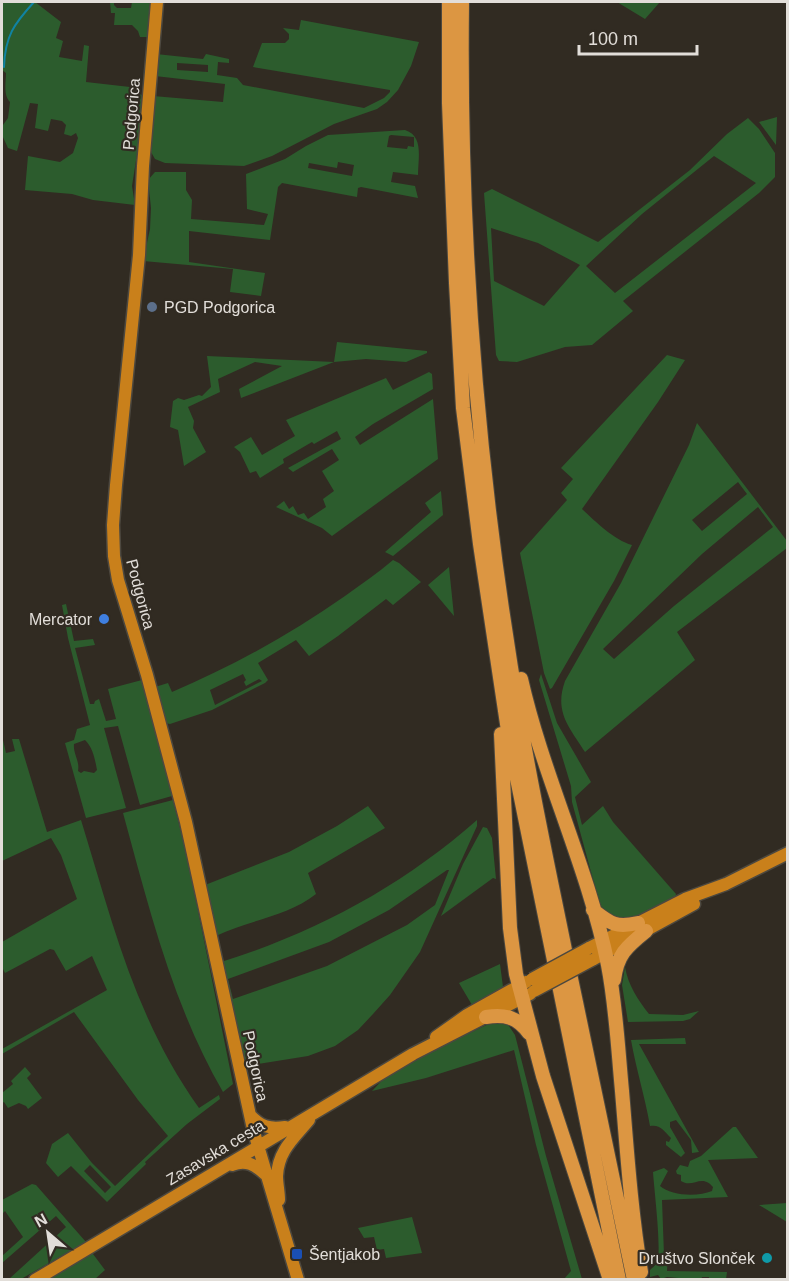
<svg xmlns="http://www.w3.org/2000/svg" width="789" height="1281" font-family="Arial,sans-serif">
<rect width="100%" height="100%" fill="#312b22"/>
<!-- green -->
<path fill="#2c5c2d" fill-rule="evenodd" d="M2,2H35L61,22L56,38L63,41L59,57L82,61L84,45L89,46L86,82L130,87L143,96L140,135L132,186L135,205L93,200L72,194L25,190L28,156L60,162L73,153L78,138L76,133L71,136L64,134L66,125L62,121L51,119L48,131L35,128L38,104L30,103L17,151L8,148L2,135L3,125L8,118L10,102C3,95 6,82 6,73L2,70Z
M110,2H114V5L117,8H131L132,2H150L147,37H140L138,31L132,25H114L115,13H111Z
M617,2H660L645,19Z
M301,20L419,42L411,66L398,90L387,102L377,109L334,124L272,156L244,166L165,163L155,159L151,152L153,96L223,102L225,84L155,76L156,54L203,59L206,54L229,59V63L218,62L217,75L237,78L243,85L364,108L384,98L390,92V90L253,67L262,43H285L289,39V34L283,28L299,30ZM177,63L208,65V72L177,70Z
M777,117L776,145L759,122Z
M748,118L759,129L775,153V177L759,193L623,301L633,311L592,345L565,347L517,362L499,361L496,355L484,193L492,189L598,242L690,170L727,134ZM714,156L756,183L615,293L586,266L642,214ZM491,228L538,243L580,265L544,306L494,281Z
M405,130C424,136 418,158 418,175L393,172L391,182L415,186L418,198L361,187L358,188L357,197L282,183L278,187L270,240L189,231V262L265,273L261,296L230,292L233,269L143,261L150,229L151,208L148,180L155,172H186V190L192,200L191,219L264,225L268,214L247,209L246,174L285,159L306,146L328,135ZM391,135L414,137V147L408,146L407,149L387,147L389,136ZM338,162L354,165L352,176L308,168L309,163L337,168Z
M337,342L427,351V353L406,362L366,359L334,362L241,398L239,389L282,366L255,362L218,379L220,392L188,407L194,421L193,428L206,452L184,466L178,430L170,427L173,401L178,398L184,400L199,395L202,396L211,387L207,356L334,362Z
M667,355L685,360L658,402L582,509C596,522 614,540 632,545L614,581L552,688L550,689L544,673L520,553L567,500L561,493L573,479L561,468Z
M429,372L432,374L433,389L373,424L355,437L360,445L433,399L438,459L332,536L322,528L276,507L284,501L289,509L293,506L298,515L304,513L308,519L326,507L323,499L334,491L322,471L339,460L332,449L293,472L288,468L341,439L337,431L314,444L312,442L283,459L284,463L260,478L256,471L250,473L240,452L234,447L251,437L262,455L295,436L286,420L386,378L393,390Z
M697,423L787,541V548L677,632L695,660L585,752C569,727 554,712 565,681L621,583L689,445ZM738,482L747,494L702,531L692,520ZM758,507L773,527L674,606L614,659L603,649L702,554Z
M441,491L443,515L393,556L385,552L431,512L425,503Z
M393,560L399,563L421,582L393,605L386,599L338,636L309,656L296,640L258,663L268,680L265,683L212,710L170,724L165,723L155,687L168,683L172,692C233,666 291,634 345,596C361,584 378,573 393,560ZM243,674L246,680L244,682L246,686L259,679L262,681L215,705L210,690Z
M449,567L454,616L428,585Z
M66,604L74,641L93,639L95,645L75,648L90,704H94L95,701L99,699L106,721L116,719L108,689L142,680L172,796L140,805L118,726L104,728L126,808L86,818L65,743L74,740L77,729L90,725L68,638L62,605ZM85,740C93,748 95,759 97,770L94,773L84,771L81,773L78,771C80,761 73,754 74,744Z
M541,674L557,723L591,782L575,797L582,825L603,806L613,822L676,894L675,898C652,909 620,933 600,905L572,802L571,786L539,680Z
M2,736L6,753L15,751L12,739H19L47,832L81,820C113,924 135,1018 199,1108L219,1095L220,1099L187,1124L145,1162L146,1164L107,1202L71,1166L58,1177L46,1163L52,1144L68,1133L92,1163L115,1186L168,1136L138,1100L74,1012L2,1054V1049L11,1044L107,990L92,956L66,971L54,950L50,949L5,973L2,967V942L77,899L61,855L51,838L2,861ZM90,1165L111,1187L105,1193L84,1171Z
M173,800L187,856L233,1084L223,1092C173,1006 149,908 123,813Z
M368,806L385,828L308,873L316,894C287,917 248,920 216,936L205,885L289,852L337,826Z
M477,820V826L420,952L390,995L373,1014L358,1030L335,1046L308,1056L258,1064L247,1063L241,1052L221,962C317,932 402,886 477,820ZM447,870H449L435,905L407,925L327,966L233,999L228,979L329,942L389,910Z
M483,827L487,828L492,838L496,879L493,878L441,916L463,864Z
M500,964L503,987L472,1005L459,983Z
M625,967C628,985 638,1000 649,1014L683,1015L699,1011L690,1019L683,1021L628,1022L622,985Z
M493,1022L507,1023L515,1035L546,1156L582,1279H564L571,1271L536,1145L514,1050L426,1078L372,1091L388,1074L426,1053Z
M685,1038L686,1044H639L699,1152L692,1153L691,1140L676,1120L670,1122V1127L685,1153L681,1157L666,1145V1141L669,1142L671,1138C664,1131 660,1124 650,1126C645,1097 636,1069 631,1040Z
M25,1067L31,1074L27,1078L42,1098L28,1109L26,1106L19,1103L8,1108L4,1102L2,1103V1093L13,1084L11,1081Z
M733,1127H736L758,1158L708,1160L728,1197L662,1200L664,1255H668L667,1271L727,1272L726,1279H709V1277H702L701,1280L667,1277L661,1279L658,1275L650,1277V1270C652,1268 656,1265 657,1263C662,1251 654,1189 653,1172L664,1168L668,1171L660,1186C671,1196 698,1197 712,1191L713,1187C701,1173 693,1189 681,1181V1175L677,1174L676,1171L680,1165L688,1167L690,1161L701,1156Z
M32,1184L36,1185L86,1242L21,1279H9L66,1227L56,1216L2,1263V1256L23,1237L5,1211L2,1214V1200Z
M787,1203V1222L759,1205Z
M412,1217L422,1253L386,1258L384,1249L377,1250L374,1237L364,1238L358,1228Z
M89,1254H93L105,1270L95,1279L47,1280Z"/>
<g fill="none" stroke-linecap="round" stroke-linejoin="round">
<!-- stream -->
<path stroke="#1183a2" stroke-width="2" d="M4,67C5,36 14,24 34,2"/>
<defs>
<path id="major" d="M157,2L143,166L139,255L116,485L113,525L114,556L118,580L147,675L186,822L253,1129L298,1280
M589,948L685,899L726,884L788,853
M592,960L694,904
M436,1037L467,1015L526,982
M250,1115C261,1127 269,1129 285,1127
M232,1165C246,1159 255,1165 265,1174
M279,1200C279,1192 277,1184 277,1176C278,1151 294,1138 309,1120
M35,1280L413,1054L530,994"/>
<path id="highway" d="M449,2V103L456,283L463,408L480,544L510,744L619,1280
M462,2C459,246 479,492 522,732C535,807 551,881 566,955C589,1063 611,1171 634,1280
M521,679C543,776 588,867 608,965C616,1006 618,1049 622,1091C627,1151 631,1212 641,1272
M501,734L510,928L516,974L543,1076L610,1280
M593,910C611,924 616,928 638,923
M614,980C617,955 626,947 646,931
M486,1017C505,1014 517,1017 529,1033"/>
</defs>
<!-- major casing -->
<use href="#major" stroke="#4d483f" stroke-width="15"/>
<!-- highway casing -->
<use href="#highway" stroke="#4d483f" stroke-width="16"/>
<!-- major -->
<use href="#major" stroke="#c9801b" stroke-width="12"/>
<!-- highway -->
<use href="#highway" stroke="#dc9642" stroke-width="14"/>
<defs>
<path id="major-bridge" d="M532,979L589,948
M534,991L592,960"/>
</defs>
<!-- major-bridge casing -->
<use href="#major-bridge" stroke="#4d483f" stroke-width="15" stroke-linecap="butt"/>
<!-- major-bridge -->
<use href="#major-bridge" stroke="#c9801b" stroke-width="12"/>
</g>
<!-- markers -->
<circle fill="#5c6f8a" stroke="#312b22" stroke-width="2" cx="152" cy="307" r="6"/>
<circle fill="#3f7fe0" stroke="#312b22" stroke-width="2" cx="104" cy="619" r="6"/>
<rect fill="#1a4fb4" stroke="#312b22" stroke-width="2" x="291" y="1248" width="12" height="12" rx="3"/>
<circle fill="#0f9aa8" stroke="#312b22" stroke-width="2" cx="767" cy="1258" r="6"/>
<g text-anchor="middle" stroke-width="4.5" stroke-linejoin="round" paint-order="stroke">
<!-- street labels -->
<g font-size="16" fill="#e2ded9" stroke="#312b22">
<text transform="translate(131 114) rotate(-85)" y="6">Podgorica</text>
<text transform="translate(141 594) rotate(75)" y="6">Podgorica</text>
<text transform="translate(256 1066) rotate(78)" y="6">Podgorica</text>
<text transform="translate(215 1152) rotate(-31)" y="6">Zasavska cesta</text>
</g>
<!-- poi labels -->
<g font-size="16" fill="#e2ded9" stroke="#312b22" text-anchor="start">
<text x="164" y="313">PGD Podgorica</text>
<text x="92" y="625" text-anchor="end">Mercator</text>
<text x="309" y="1260">Šentjakob</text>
<text x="755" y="1264" text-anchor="end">Društvo Slonček</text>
</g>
</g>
<!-- border -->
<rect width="789" height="1281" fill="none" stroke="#e2ded9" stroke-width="6"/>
<!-- north arrow -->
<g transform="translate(48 1233) rotate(331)" stroke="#312b22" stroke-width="4.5" paint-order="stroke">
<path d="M0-4.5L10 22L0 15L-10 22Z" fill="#e2ded9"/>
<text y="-9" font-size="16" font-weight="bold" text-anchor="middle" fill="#e2ded9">N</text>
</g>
<!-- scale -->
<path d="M579 45v9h118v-9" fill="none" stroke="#e2ded9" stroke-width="3"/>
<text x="588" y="45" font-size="18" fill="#e2ded9" stroke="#312b22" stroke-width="4.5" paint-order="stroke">100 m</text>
</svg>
